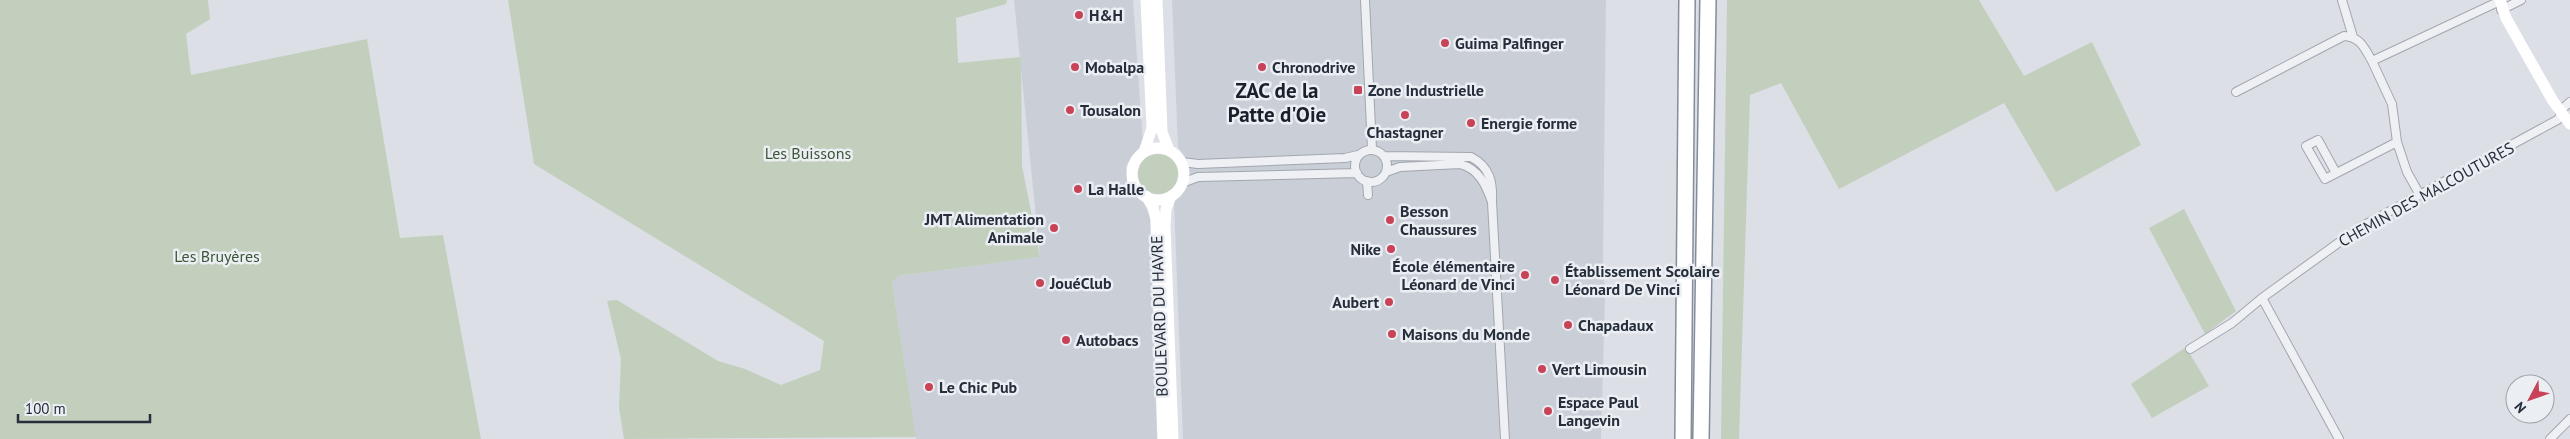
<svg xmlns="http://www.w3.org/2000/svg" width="2570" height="439" font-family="'PT Sans',sans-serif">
<rect width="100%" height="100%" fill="#dcdfe5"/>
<!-- built -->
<path fill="#cacfd7" d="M1014,0H1133L1143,143L1126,166L1128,186L1144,203L1150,217L1157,439H916L892,283L898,276L1040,257Z
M1172,0H1606L1603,258L1605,299L1601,439H1183L1174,201L1186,187L1189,174L1185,157L1178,147Z"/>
<!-- green -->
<path fill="#c2cfbd" d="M0,0H208L210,19L186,34L191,75L367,39L400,238L443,235L481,439H0Z
M508,0H1007L1006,4L956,18L958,63L1021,57L1022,166L1040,257L898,276L892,283L916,437L624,439L619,408L621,359L607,301L617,300L718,361L745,369L781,385L820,370L824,341L534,164Z
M1727,0H1979L2024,76L2092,42L2141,145L2056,192L2004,103L1839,189L1781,83L1750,95L1739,439H1721Z
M1138 174a20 20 0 1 1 40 0a20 20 0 1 1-40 0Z
M2184,209L2236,311L2205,334L2149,228Z
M2186,347L2209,386L2152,418L2131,384Z"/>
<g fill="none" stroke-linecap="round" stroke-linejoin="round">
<defs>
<path id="street" d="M1365,0L1372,149
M2342,0L2353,37
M2501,10L2521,0
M2372,61L2392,104L2397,142L2407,172L2420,195
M2236,92L2344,36C2360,37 2364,47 2372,61L2500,1
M1355 166a16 16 0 1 1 32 0a16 16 0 1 1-32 0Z
M1384,156L1471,157C1490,167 1493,182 1492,202C1486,185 1479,169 1460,164L1400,167L1386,172
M1182,162L1198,164L1345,158L1358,155
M2336,173L2318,140L2306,146L2325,179L2397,142
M1367,181L1368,195
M1182,183L1198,177L1357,173
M1492,202L1505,439
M2262,298L2339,439
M2190,349L2232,323L2262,298L2359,228L2559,119L2561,110L2570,102
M2550,439L2570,419"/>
<path id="highway" d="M1683,439L1687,0
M1701,439L1708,0"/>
</defs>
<!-- street casing -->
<use href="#street" stroke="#a2a6af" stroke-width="10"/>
<!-- highway casing -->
<use href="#highway" stroke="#848d9b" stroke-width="18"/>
<!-- street -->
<use href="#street" stroke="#eef0f4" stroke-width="8"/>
<!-- secondary -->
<path stroke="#fff" stroke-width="11" d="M1157,0L1162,132L1169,150
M2500,0L2506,18L2553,101L2570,124
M1132 174a26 26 0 1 1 52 0a26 26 0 1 1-52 0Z
M1144,152L1152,128L1146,0
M1146,196L1153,207L1156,220L1163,439
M1171,196L1166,209L1165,226L1173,439"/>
<!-- highway -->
<use href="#highway" stroke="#fff" stroke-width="15"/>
</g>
<!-- markers -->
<g fill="#c84357" stroke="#ebeef3" stroke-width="2">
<circle cx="1079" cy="15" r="5"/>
<circle cx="1445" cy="43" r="5"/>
<circle cx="1075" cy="67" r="5"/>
<circle cx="1262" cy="67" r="5"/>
<rect x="1353" y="85" width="10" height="10" rx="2.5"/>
<circle cx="1070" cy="110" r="5"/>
<circle cx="1405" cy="115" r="5"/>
<circle cx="1471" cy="123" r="5"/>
<circle cx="1078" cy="189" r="5"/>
<circle cx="1390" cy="220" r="5"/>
<circle cx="1054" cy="228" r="5"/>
<circle cx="1391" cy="249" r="5"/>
<circle cx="1525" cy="275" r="5"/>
<circle cx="1555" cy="280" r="5"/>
<circle cx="1040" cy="283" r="5"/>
<circle cx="1389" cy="302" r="5"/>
<circle cx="1568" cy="325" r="5"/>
<circle cx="1392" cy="334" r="5"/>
<circle cx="1066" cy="340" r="5"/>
<circle cx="1542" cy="369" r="5"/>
<circle cx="929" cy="387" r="5"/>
<circle cx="1548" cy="411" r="5"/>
</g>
<g text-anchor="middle" stroke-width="5" stroke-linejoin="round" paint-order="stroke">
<!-- poi labels -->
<g font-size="16" font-weight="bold" fill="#262e3b" stroke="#ebeef3" text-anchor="start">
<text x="1089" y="21">H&amp;H</text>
<text x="1455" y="49">Guima Palfinger</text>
<text x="1085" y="73">Mobalpa</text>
<text x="1272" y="73">Chronodrive</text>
<text x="1368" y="96">Zone Industrielle</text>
<text x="1080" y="116">Tousalon</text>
<text x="1481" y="129">Energie forme</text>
<text x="1405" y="138" text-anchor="middle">Chastagner</text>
<text x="1088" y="195">La Halle</text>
<text x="1400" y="217">Besson<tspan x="1400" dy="18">Chaussures</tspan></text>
<text x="1044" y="225" text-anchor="end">JMT Alimentation<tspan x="1044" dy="18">Animale</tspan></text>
<text x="1381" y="255" text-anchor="end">Nike</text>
<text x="1515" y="272" text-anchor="end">École élémentaire<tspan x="1515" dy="18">Léonard de Vinci</tspan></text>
<text x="1565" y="277">Établissement Scolaire<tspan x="1565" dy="18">Léonard De Vinci</tspan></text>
<text x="1050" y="289">JouéClub</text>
<text x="1379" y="308" text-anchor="end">Aubert</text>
<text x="1578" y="331">Chapadaux</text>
<text x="1402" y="340">Maisons du Monde</text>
<text x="1076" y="346">Autobacs</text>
<text x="1552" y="375">Vert Limousin</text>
<text x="939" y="393">Le Chic Pub</text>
<text x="1558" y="408">Espace Paul<tspan x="1558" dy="18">Langevin</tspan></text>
</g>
<!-- park labels -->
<g font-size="16" fill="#3a5634" stroke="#ebeef3">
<text x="808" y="159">Les Buissons</text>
<text x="217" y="262">Les Bruyères</text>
</g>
<!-- street labels -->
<g font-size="16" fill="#262e3b" stroke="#ebeef3">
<text transform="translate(2426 194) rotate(-29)" y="6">CHEMIN DES MALCOUTURES</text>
<text transform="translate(1159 316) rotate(-92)" y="6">BOULEVARD DU HAVRE</text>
</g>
<!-- district labels -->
<g font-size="21" font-weight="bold" fill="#191f2b" stroke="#ebeef3">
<text x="1277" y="98">ZAC de la<tspan x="1277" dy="24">Patte d'Oie</tspan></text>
</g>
</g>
<!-- north arrow -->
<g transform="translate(2530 399) rotate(229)"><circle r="24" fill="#ebeef3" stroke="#9ca1a9"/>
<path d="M0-4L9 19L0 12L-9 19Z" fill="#c84357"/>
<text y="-8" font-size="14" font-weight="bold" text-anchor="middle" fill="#262e3b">N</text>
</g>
<!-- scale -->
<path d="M18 414v8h132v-8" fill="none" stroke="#262e3b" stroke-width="2.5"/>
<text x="25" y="414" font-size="15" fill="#262e3b" stroke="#ebeef3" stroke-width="4" paint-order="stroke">100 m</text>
</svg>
